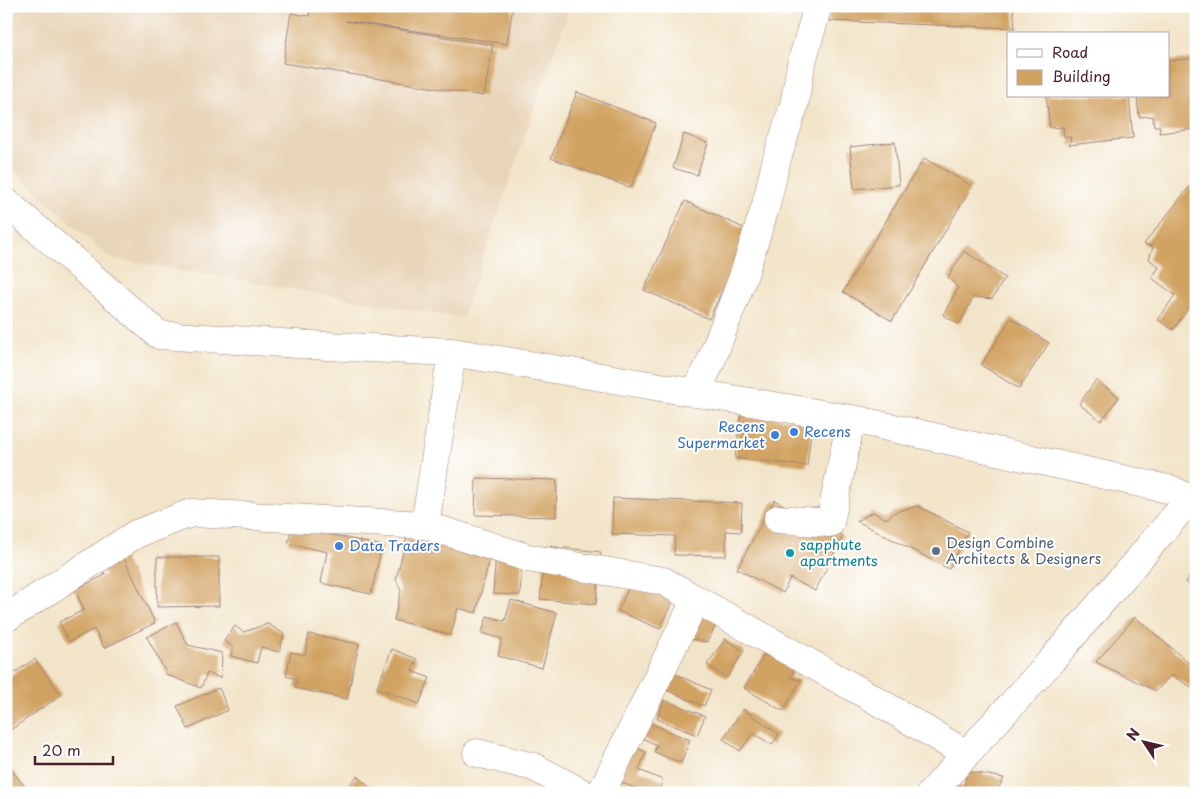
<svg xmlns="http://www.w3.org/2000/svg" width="1202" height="799" font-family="'Playpen Sans',sans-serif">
<rect width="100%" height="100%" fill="#fff"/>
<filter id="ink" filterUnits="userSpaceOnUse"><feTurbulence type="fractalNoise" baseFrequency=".02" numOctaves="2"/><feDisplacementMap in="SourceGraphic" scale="10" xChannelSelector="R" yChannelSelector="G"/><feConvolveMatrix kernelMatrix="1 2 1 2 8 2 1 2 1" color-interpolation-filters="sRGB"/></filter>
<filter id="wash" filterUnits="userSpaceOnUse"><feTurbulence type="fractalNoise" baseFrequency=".0096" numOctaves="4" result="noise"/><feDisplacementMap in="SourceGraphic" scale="20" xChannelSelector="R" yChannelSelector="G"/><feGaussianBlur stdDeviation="1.12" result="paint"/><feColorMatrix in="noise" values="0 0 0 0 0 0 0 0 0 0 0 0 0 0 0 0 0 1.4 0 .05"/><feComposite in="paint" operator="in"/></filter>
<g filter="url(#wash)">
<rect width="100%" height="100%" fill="#f2e4c8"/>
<!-- built -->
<path fill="#e8d4b7" d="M6,6H570L462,318L109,258L6,162Z"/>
<g id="blocks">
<!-- building -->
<path fill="#d1a362" d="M311,6H513L507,44L346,21L493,45L484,96L283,63L291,13L309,16Z
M830,6H1013L1015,28L829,21Z
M1196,58V129L1159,133L1160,126H1154L1153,116L1139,117L1137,96H1168V61Z
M577,92L656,123L631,188L551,158Z
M1046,96H1129L1133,138L1069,145L1071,137H1064L1063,127L1050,128Z
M684,134L708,143L697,175L673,168Z
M895,142L899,185L854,189L850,147Z
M924,158L972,186L892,321L843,292Z
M1190,186L1196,191V298L1173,330L1158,320L1175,295L1152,278L1159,267L1149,259L1153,247L1144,244Z
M685,201L750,231L709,319L644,290Z
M964,251L1005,278L992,299L974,297L959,324L943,315L958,288L948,277Z
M1011,318L1049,343L1019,389L981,365Z
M1096,380L1119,397L1101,421L1079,404Z
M741,414L812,422L807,466L735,458Z
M476,478L557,480L556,517L475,515Z
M613,498L742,503L741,532L726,531V556L674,555L675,536L612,534Z
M774,500L843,536L815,591L790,578L783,593L737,569Z
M918,506L968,532L949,569L857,521L873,512L886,519L895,512Z
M293,526L382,546L371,594L321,583L327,552L288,543Z
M408,533L491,554L476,613L458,608L451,635L394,620L401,591L396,579Z
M497,539L523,541L520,595L493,594Z
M546,546L601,552L596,604L540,599Z
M123,556L155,623L104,648L94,629L69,642L59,622L84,610L75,590L105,575L101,566Z
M157,557H219V606L157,607Z
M639,565L680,584L660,629L618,611Z
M1196,567V589L1186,582Z
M511,600L557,613L542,668L498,656L502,639L482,633L487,616L505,621Z
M700,612L718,622L707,642L686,638Z
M1135,617L1196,669V690L1171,675L1156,691L1096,662Z
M176,622L188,645L222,653L221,678L207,673L201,688L167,675L147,637Z
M268,624L284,634L279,652L261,647L257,663L231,656L233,647L224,641L235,626L243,632Z
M309,634L359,644L347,699L295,688L297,679L286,676L291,652L305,655Z
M725,639L744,651L727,678L707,665Z
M392,649L417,659L412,671L430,678L419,704L377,688Z
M767,650L796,667L790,678L801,680L783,711L744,688Z
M35,659L61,695L6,733V670L10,676Z
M671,672L711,690L704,706L664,689Z
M219,688L228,710L188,729L177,706Z
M664,700L705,716L697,735L657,719Z
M743,709L779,734L772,745L753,733L740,751L723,739Z
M647,722L690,740L681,763L654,752L657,745L640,737Z
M629,744L646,752L639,770L663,780L658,793H647L615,780Z
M6,763L30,793H6Z
M967,771L1004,778L996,793H948L950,784L964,787Z
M357,776L376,793H342Z"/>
</g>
</g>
<g filter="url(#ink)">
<use href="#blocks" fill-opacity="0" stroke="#9e827a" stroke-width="1"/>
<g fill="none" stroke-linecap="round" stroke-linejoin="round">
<defs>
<path id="minor" d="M6,202L159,335L327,346L452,352L857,420L1172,490L1196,502
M695,393L709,366L743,277L766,205L776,162L794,105L801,65L818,6
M778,519L830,523L851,419
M425,525L452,352
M6,618L136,534L191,513L425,525L528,558L663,581L874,699L966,754
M477,753L534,767L582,793
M601,793L696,599
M931,793L1052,660L1190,499L1196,495"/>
</defs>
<!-- minor casing -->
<use href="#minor" stroke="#9e827a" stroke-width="29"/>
<!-- minor -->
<use href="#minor" stroke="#fff" stroke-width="28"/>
</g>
</g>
<!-- markers -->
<g fill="#3f7fe0" stroke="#fff" stroke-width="2">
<circle cx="794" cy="432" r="5"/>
<circle cx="775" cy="435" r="5"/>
<circle cx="339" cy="546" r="5"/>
</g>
<circle fill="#5c6f8a" stroke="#fff" stroke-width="2" cx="936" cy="551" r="5"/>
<circle fill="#0f9aa8" stroke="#fff" stroke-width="2" cx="790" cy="553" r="5"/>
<g text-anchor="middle" stroke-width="4" stroke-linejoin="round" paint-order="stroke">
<!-- shop labels -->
<g font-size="14" fill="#366cbe" stroke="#fff" text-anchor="start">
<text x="765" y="432" text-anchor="end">Recens<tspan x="765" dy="16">Supermarket</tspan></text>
<text x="804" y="437">Recens</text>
<text x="349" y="551">Data Traders</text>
</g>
<!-- service labels -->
<g font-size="14" fill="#4e5e75" stroke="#fff" text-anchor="start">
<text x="946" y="548">Design Combine<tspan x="946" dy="16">Architects &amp; Designers</tspan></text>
</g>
<!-- culture labels -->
<g font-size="14" fill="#0d838f" stroke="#fff" text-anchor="start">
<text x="800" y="550">sapphute<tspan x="800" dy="16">apartments</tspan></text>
</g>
</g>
<!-- margin -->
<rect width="1202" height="799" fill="none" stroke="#fff" stroke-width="25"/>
<!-- legend -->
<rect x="1007" y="32" width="162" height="65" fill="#ffffff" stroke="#b7a5aa"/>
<rect x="1017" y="49" width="25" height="8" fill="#ffffff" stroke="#b7a5aa"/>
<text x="1052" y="58" font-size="15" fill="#4a1f2b">Road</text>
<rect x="1017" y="70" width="25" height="15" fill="#d1a362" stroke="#b7a5aa"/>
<text x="1052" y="82" font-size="15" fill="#4a1f2b">Building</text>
<!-- north arrow -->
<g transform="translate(1144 742) rotate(305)" stroke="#ffffff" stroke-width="4" paint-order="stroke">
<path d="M0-4L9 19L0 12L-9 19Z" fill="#4a1f2b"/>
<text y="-8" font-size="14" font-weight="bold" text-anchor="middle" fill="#4a1f2b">N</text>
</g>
<!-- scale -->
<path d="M35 756v8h78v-8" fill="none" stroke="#4a1f2b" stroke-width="2.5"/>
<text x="42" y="756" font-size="15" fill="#4a1f2b" stroke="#ffffff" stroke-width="4" paint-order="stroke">20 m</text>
</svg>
